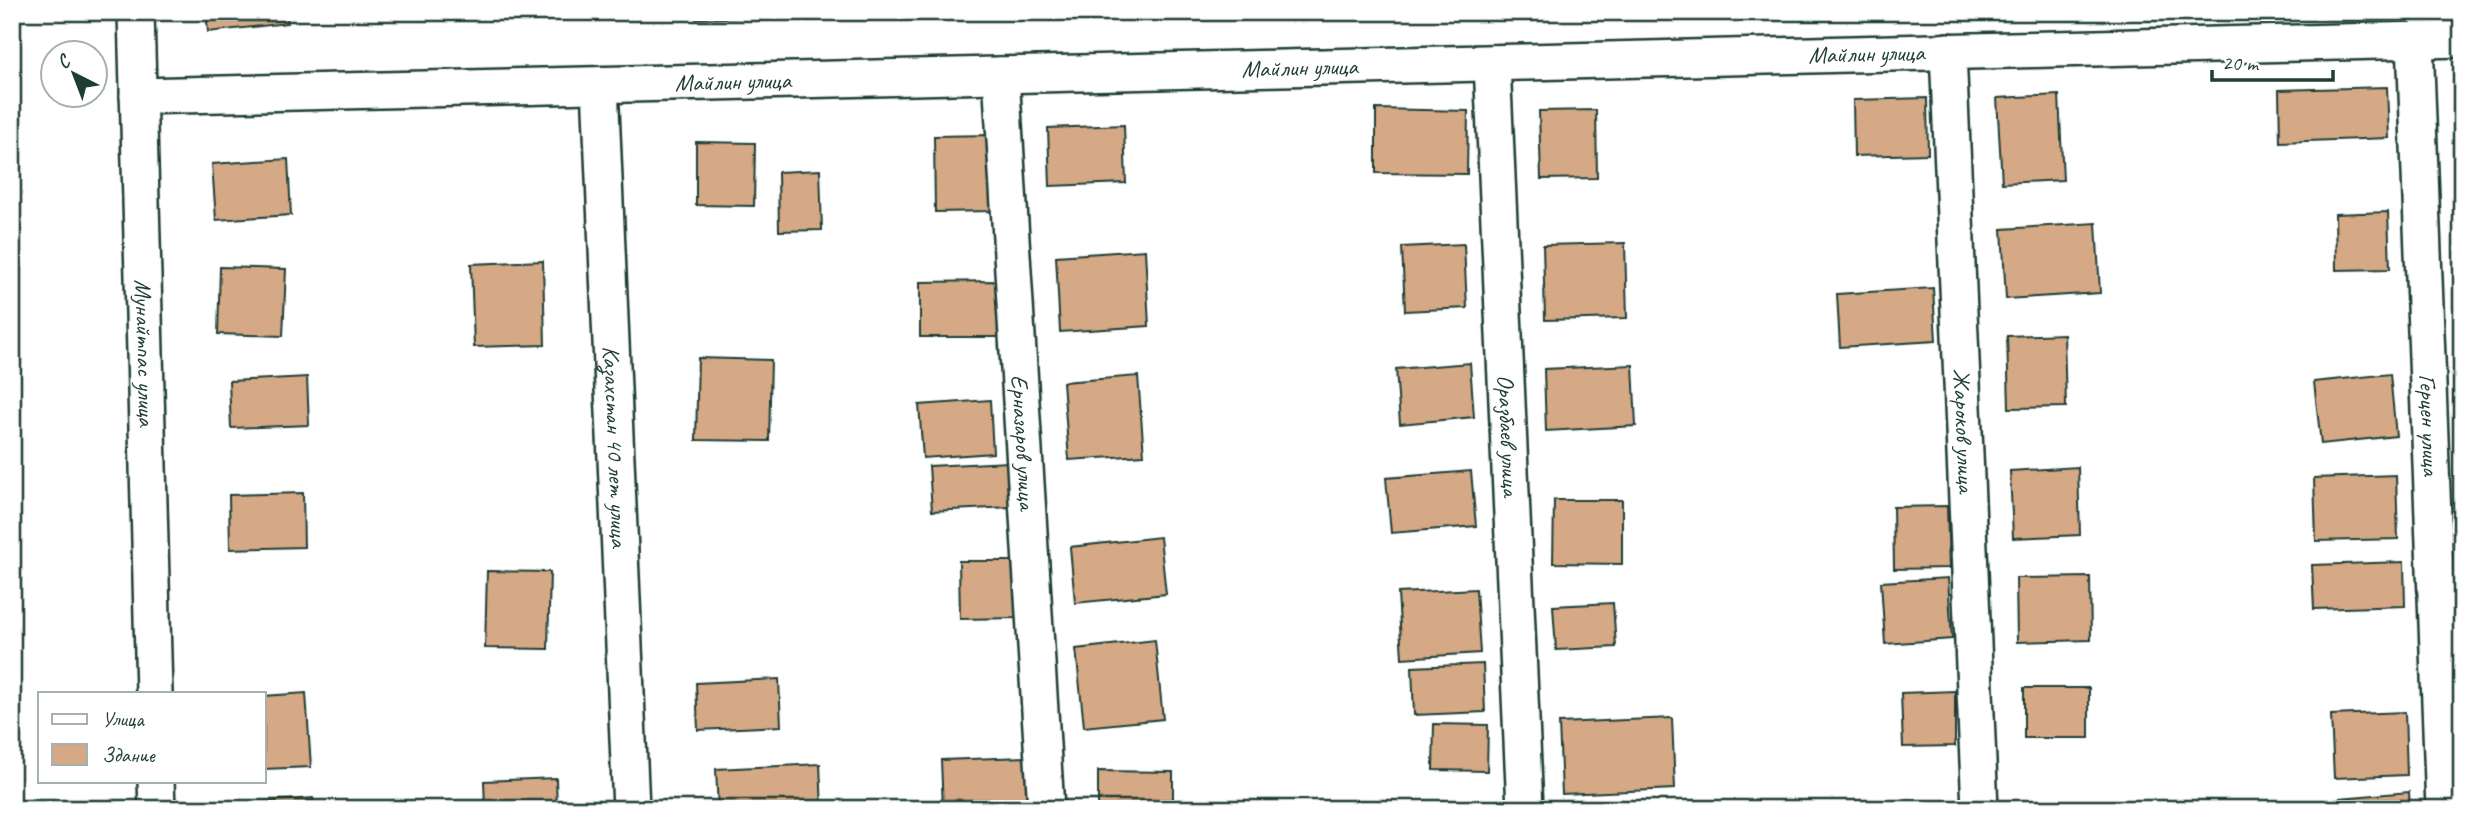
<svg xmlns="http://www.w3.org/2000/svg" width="2474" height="821" font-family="Caveat,sans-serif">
<rect width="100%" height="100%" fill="#fff"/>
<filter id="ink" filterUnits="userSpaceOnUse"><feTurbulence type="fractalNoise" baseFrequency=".0143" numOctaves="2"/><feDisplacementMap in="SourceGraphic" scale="14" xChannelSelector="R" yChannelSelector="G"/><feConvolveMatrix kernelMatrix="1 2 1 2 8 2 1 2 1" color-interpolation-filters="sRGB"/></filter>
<g filter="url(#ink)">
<!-- building -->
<path fill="#d5a986" stroke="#1f3d34" stroke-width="2" d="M206,12H286L288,23L208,32Z
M514,12H579V17L514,19Z
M696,12H786V17L696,19Z
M2387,87L2389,138L2280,142L2279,90Z
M2059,95L2063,180L2002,183L1997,98Z
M1927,98L1928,154L1854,156L1853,100Z
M2460,108H2462V166H2461Z
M1376,109L1468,111L1467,174L1376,173Z
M1596,110L1597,178L1541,179L1539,111Z
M1124,125L1126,183L1050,186L1048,128Z
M992,135L993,211L935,212L934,136Z
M696,142L755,143L754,206L696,205Z
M288,159L291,215L216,220L212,164Z
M820,170L822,230L779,231L778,172Z
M2388,212L2390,269L2336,270L2335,214Z
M2096,223L2100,293L2006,299L2002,229Z
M1625,243L1627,318L1545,320L1543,245Z
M1464,244L1467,308L1405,311L1402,247Z
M1145,250L1149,326L1060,332L1056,256Z
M543,261L545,345L474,347L471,264Z
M220,267L286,269L283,336L218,334Z
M998,281L999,337H920V282Z
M1933,288L1936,341L1840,347L1837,294Z
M2064,334L2066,407L2009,408L2007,336Z
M698,358L771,360L769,441L696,440Z
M1470,363L1474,417L1400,424L1396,369Z
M1633,365L1636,426L1546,431L1544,369Z
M2390,374L2396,436L2321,444L2314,382Z
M1138,376L1144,455L1069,460L1063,382Z
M307,377L309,425L231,428L229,381Z
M990,400L993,453L923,458L919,405Z
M1009,462L1011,507L932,511L929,466Z
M2078,467L2080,535L2013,538L2010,471Z
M1471,471L1476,526L1391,533L1386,478Z
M2396,475L2398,539L2316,541L2314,478Z
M303,493L304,547L230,549L229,495Z
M1554,500H1622V564L1553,563Z
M1947,506L1949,568L1894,569L1893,507Z
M1160,537L1166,594L1075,603L1070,547Z
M959,561H1017L1018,618L960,619Z
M2404,562L2405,606L2314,609L2312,565Z
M487,571L550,572L548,649L485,648Z
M2090,577L2091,640L2017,642L2016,578Z
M1948,578L1952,639L1885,644L1881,582Z
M1476,589L1480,653L1402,658L1398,593Z
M1613,603L1616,647L1556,650L1553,606Z
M1155,640L1163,719L1084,727L1076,649Z
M1483,664L1485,712L1414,715L1412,667Z
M779,679L781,726L698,730L696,683Z
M2024,688H2089V738H2024Z
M1955,691V746L1903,747L1901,693Z
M306,693L311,767L264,769V696Z
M2405,712L2407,775L2334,778L2331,715Z
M1672,718L1675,789L1562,794L1559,723Z
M1434,724L1488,725L1487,771L1433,770Z
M1026,757L1028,809H943L941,760Z
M820,764L822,809H718L716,769Z
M1098,771L1173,772V809H1098Z
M556,778L557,809H485L484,781Z
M2409,792L2410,809H2341L2340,798Z
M313,798L314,809H235L234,804Z
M2087,802V809H2025V803Z"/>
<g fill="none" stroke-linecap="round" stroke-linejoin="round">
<defs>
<g id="minor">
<path id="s1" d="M136,12L154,693"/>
<path id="s2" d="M2415,40L2444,809"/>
<path id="s3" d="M1948,51L1980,809"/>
<path id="s4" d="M1492,63L1525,809"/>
<path id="s5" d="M1001,75L1046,809"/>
<path id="s6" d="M600,85L631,809"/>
<path id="s7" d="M138,96L2462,39"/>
<path d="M156,781L157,809"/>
</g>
</defs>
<!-- minor casing -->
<use href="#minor" stroke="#1f3d34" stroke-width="40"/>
<!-- minor -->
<use href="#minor" stroke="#fff" stroke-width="35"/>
</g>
</g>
<g text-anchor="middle" stroke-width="5" stroke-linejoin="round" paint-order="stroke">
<!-- street labels -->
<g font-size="24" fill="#1f3d34" stroke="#fff">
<text dy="8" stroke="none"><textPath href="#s7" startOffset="1729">Майлин улица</textPath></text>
<text dy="8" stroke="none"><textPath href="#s7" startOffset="1162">Майлин улица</textPath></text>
<text dy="8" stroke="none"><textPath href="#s7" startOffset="595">Майлин улица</textPath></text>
<text dy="8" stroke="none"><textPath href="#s1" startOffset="341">Мунайтпас улица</textPath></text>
<text dy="8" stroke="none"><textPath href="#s2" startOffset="385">Герцен улица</textPath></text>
<text dy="8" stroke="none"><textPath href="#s3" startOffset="380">Жароков улица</textPath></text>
<text dy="8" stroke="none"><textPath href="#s4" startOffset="373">Оразбаев улица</textPath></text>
<text dy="8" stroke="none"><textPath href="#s5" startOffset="368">Ерназаров улица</textPath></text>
<text dy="8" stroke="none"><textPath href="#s6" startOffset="362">Казахстан 40 лет улица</textPath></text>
</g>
</g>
<!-- margin -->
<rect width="2474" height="821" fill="none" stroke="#fff" stroke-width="42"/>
<rect x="21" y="21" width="2432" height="779" fill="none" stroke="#1f3d34" stroke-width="2.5" filter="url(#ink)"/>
<!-- legend -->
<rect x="38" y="692" width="228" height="91" fill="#ffffff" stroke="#a5b1ae" stroke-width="2"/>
<rect x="52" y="714" width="35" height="10" fill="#ffffff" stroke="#a5b1ae" stroke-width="2"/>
<text x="102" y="726" font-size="21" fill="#1f3d34">Улица</text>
<rect x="52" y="744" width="35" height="21" fill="#d5a986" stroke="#a5b1ae" stroke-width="2"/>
<text x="102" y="762" font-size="21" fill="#1f3d34">Здание</text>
<!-- north arrow -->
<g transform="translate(74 74) rotate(318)"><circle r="33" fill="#ffffff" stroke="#a5b1ae" stroke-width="2"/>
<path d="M0-5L12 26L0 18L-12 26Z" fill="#1f3d34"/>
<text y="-10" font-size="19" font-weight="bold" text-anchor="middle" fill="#1f3d34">С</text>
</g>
<!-- scale -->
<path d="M2212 70v10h121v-10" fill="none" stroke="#1f3d34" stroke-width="3.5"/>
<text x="2222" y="70" font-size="21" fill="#1f3d34" stroke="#ffffff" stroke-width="5" paint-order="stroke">20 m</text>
</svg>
